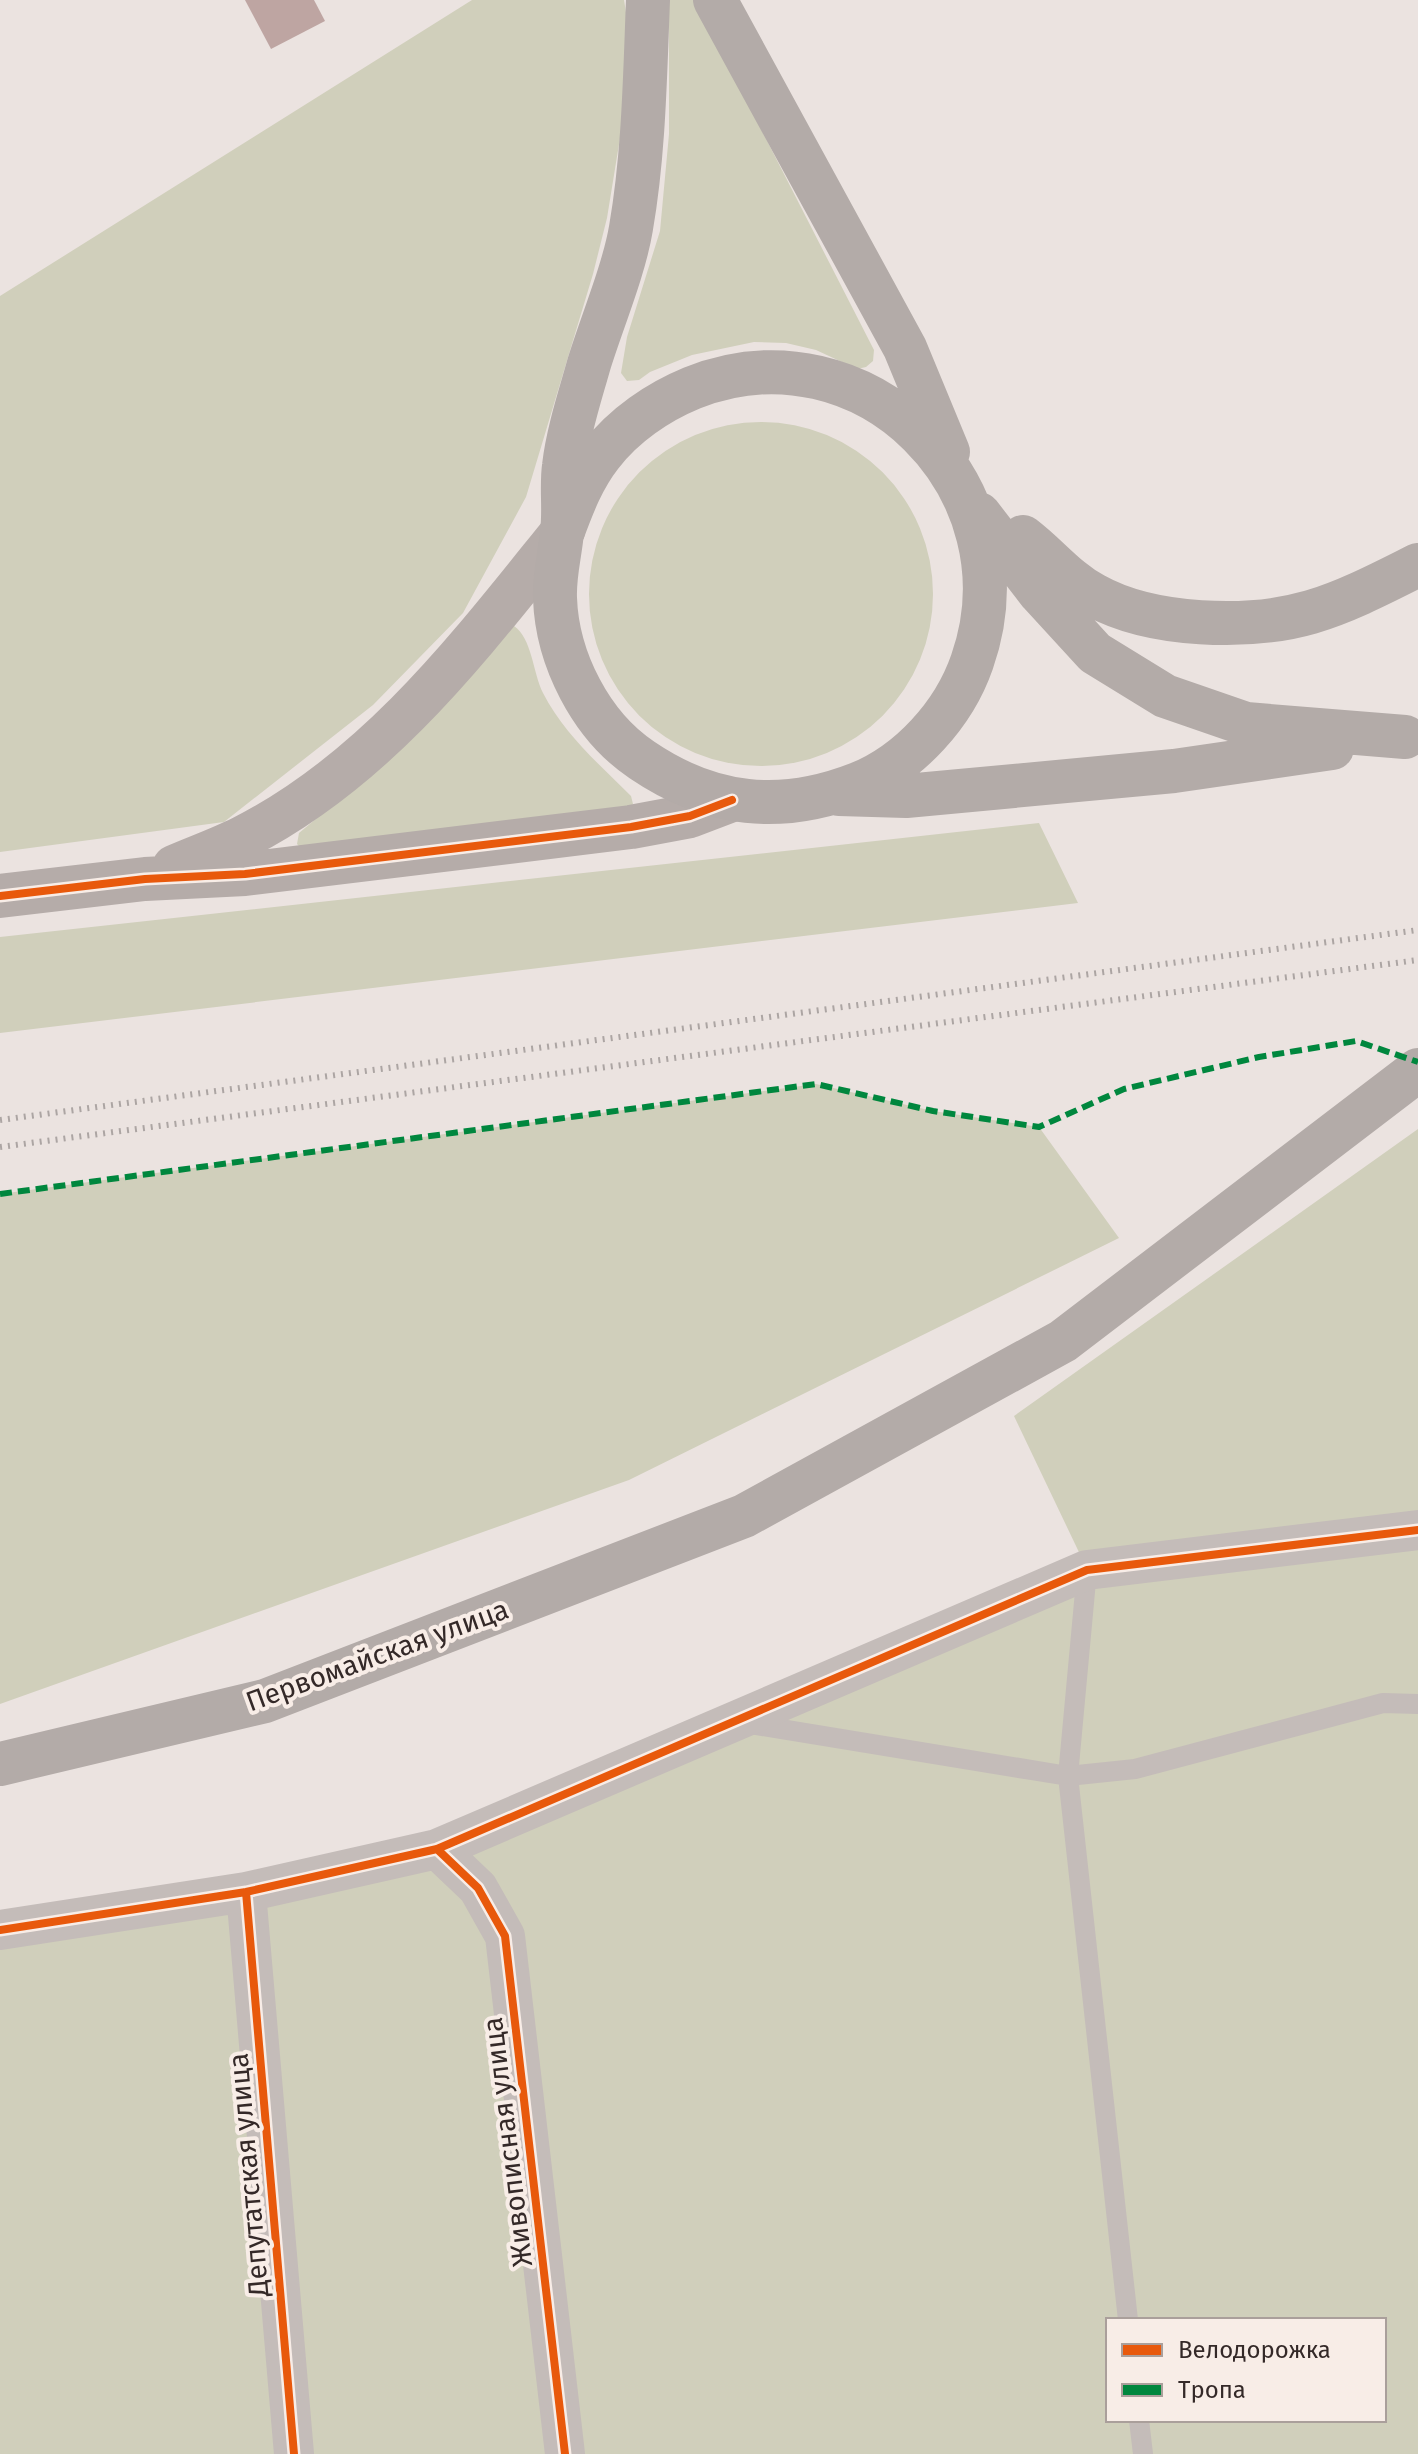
<svg xmlns="http://www.w3.org/2000/svg" width="1418" height="2454" font-family="'Fira Sans',sans-serif">
<rect width="100%" height="100%" fill="#ebe3e0"/>
<!-- green -->
<path fill="#d0cfbb" fill-rule="evenodd" d="M472,0H624L630,37L621,132L607,218L593,274L526,497L463,613L373,705L224,822L0,852V296Z
M669,0H695L874,350L873,361L866,367L857,369L816,350L786,343L754,342L692,355L650,372L639,380L627,381L621,373L627,337L660,231L669,134Z
M589 594a172 172 0 1 1 344 0a172 172 0 1 1-344 0Z
M514,626C532,638 533,673 543,693C564,734 599,764 631,796L633,804L627,811L302,849L297,844L299,833L415,736Z
M1039,823L1078,903L0,1033V937Z
M816,1084L933,1111L1039,1127L1119,1238L629,1480L0,1704V1194Z
M1418,1129V2454H0V1930L437,1849L1087,1569L1014,1416ZM1108,2320H1384V2420H1108Z"/>
<!-- building -->
<path fill="#bea5a2" d="M245,0H314L325,21L271,49Z"/>
<g fill="none" stroke-linecap="round" stroke-linejoin="round">
<!-- lane -->
<path stroke="#c4bcb9" stroke-width="20" d="M1087,1570L1068,1776L1128,2320
M744,1723L1068,1776L1135,1769L1383,1703L1418,1704
M1139,2420L1143,2454"/>
<!-- street -->
<path stroke="#c4bcb9" stroke-width="40" d="M437,1849L478,1888L505,1936L565,2454
M246,1892L294,2454
M0,1930L246,1892L437,1849L1087,1570L1418,1530"/>
<!-- secondary -->
<path stroke="#b5aca9" stroke-width="44" d="M174,867C197,857 220,849 242,838C378,769 470,646 563,531
M0,896L145,879L245,874L631,827L690,816L732,800"/>
<!-- primary -->
<path stroke="#b3aba8" stroke-width="44" d="M715,0L905,348L948,452
M979,514L1040,593L1095,653L1165,696L1246,724L1405,737
M563,531C573,504 583,478 601,455C624,425 658,402 692,388C865,319 1033,489 972,662C954,714 910,763 858,784C781,814 711,807 642,760C591,726 557,659 555,598C554,575 560,554 562,532C565,510 561,487 564,466C568,432 580,396 589,364C602,322 624,270 631,228C644,153 645,75 648,0
M1023,537C1048,556 1066,580 1094,595C1151,627 1249,630 1311,612C1348,601 1384,582 1418,565
M839,794L906,796L1174,771L1332,748
M0,1764L265,1701L744,1516L1063,1341L1418,1070"/>
<!-- rail -->
<path stroke="#aca5a3" stroke-width="6" stroke-dasharray="2 6" stroke-linecap="butt" d="M0,1120L1418,930
M0,1147L1418,960"/>
<!-- quiet -->
<path stroke="#00873e" stroke-width="6" stroke-dasharray="12 6" stroke-linecap="butt" d="M0,1194L816,1084L933,1111L1039,1127L1124,1089L1259,1057L1356,1041L1418,1062"/>
<defs>
<path id="cycleway" d="M0,896L145,879L245,874L631,827L690,816L732,800
M437,1849L478,1888L505,1936L565,2454
M246,1892L294,2454
M0,1930L246,1892L437,1849L1087,1570L1418,1530"/>
</defs>
<!-- cycleway casing -->
<use href="#cycleway" stroke="#f8ede7" stroke-width="13"/>
<!-- cycleway -->
<use href="#cycleway" stroke="#e8590c" stroke-width="8"/>
</g>
<g text-anchor="middle" stroke-width="8" stroke-linejoin="round" paint-order="stroke">
<!-- street labels -->
<g font-size="28" fill="#342928" stroke="#f8ede7">
<text transform="translate(377 1655) rotate(-20)" y="10">Первомайская улица</text>
<text transform="translate(507 2142) rotate(-97)" y="10">Живописная улица</text>
<text transform="translate(248 2175) rotate(-95)" y="10">Депутатская улица</text>
</g>
</g>
<!-- legend -->
<rect x="1106" y="2318" width="280" height="104" fill="#f8ede7" stroke="#aa9f9b" stroke-width="2"/>
<rect x="1122" y="2344" width="40" height="12" fill="#e8590c" stroke="#aa9f9b" stroke-width="2"/>
<text x="1178" y="2358" font-size="24" fill="#342928">Велодорожка</text>
<rect x="1122" y="2384" width="40" height="12" fill="#00873e" stroke="#aa9f9b" stroke-width="2"/>
<text x="1178" y="2398" font-size="24" fill="#342928">Тропа</text>
</svg>
